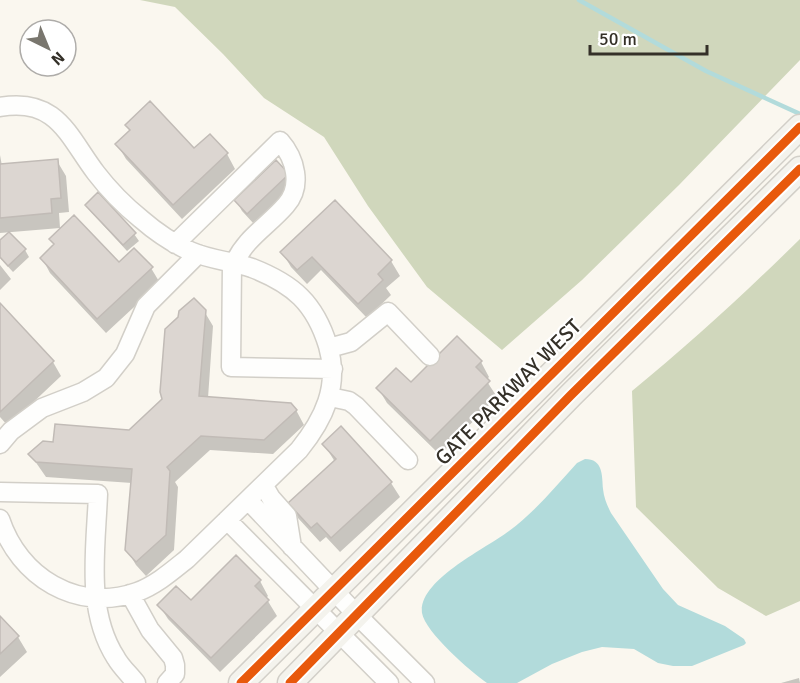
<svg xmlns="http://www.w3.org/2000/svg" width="800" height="683" font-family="Signika,sans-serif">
<rect width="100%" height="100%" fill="#faf7ef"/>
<!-- forest -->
<path fill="#d0d7bc" d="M140,0H800V60L679,185L582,280L502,350L427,287L368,206L324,137L264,98L223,54L175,7Z
M800,239V601L766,616L718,588L636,507L632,391C691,343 746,292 800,239Z"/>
<!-- water -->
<path fill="#b2dbdb" d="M585,459C603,459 602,475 603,489C604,498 607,505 611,513L663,589L678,605L725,626L744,639L746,643L744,645L692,666H673L658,663L634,649L602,647L582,652L552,664L517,683H487C471,672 425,632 422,613C418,580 487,548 509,531C535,512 556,486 577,463Z"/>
<!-- shadow -->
<path fill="#0003" d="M127,125L194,151L227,154L235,169L182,219L126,159L117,144L130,132Z
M0,155L2,166L57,161L66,176L69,212L59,213L60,228L0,233Z
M276,162L294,186L254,224L242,211L236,200Z
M335,202L391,261L400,276L386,288L391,295L367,318L321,270L307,284L291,267L282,252Z
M87,205L134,234L139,241L127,251L91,212Z
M51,239L119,264L151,268L160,283L106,333L50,273L42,258L55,246Z
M0,242L25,250L29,257L13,272L0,258Z
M0,265L11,279L0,290Z
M0,305L53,362L61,376L8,426L0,417Z
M204,311L213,326L208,398L296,410L304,425L273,454L210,450L175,482L178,487L174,550L146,576L136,565L127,550L132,483L46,477L30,454L55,443L128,431L164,399Z
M481,362L489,377L486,380L497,397L440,455L387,403L378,388L411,385Z
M341,428L391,483L400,497L340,552L326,537L320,542L298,518L290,503L335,462L324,444Z
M260,581L268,596L266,598L277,616L220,672L168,619L159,605L191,603Z
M0,618L18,637L27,652L0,677Z
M799,678L800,683H781Z"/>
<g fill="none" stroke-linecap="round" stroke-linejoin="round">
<!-- stream -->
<path stroke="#b2dbdb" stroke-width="4.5" d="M579,0L706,71L800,114"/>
</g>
<!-- building -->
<path fill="#dcd6d1" stroke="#c1bbb6" stroke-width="1.5" d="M150,101L194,148L210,134L228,153L173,205L115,144L130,130L125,125Z
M58,159L61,198L51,199L52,213L0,218V164Z
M276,160L289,174L247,214L234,200Z
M98,192L136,233L123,245L85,205Z
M335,200L392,260L378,274L383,280L358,304L312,257L297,270L280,252Z
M74,215L119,262L134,248L153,267L97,319L40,258L54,244L49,239Z
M9,232L26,249L8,266L0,257V240Z
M194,298L206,310L199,396L291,403L297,410L264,440L201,436L167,467L170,471L166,535L136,562L125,550L132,469L36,462L28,454L43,441L53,442L55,424L129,430L162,399L160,392L165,329L178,317L179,311Z
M0,303L54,361L0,412Z
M457,336L482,361L476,367L490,381L430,441L376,388L396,368L411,382Z
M341,426L392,482L331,538L317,523L311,528L288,503L336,459L322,444Z
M236,555L261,580L255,586L269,600L211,658L157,605L176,586L191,600Z
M0,616L19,636L0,654Z"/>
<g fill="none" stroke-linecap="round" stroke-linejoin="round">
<defs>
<path id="street" d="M0,107C57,97 68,136 96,173C109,190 125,206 141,219C156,232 172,243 190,251C210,260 232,261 252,268C293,284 315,303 328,346C340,386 324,419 299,450L187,559C172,571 156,585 137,592C77,613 19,577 0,519
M175,244L280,141C295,158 303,186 286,205C268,226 245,238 234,264
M232,263L231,367L333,369
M329,348L351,342L388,312L430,356
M330,397L349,401L356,406L408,460
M0,444L11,431L42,408L83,392L106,378L125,354L146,306L198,254
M264,486L271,498L287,516L292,547
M0,492L98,494C96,548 85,610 116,658C121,667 130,675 136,683
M248,500L357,615L425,683
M227,520L389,683
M130,594L150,630L173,658L175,665V674L167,683"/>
<path id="secondary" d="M241,683L800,127
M290,683L571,395L800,169"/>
</defs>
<!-- street casing -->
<use href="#street" stroke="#d2cfc8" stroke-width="21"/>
<!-- secondary casing -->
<use href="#secondary" stroke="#d2cfc8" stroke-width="27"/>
<!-- street -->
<use href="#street" stroke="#fefefd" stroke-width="18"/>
<!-- secondary -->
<use href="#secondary" stroke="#f4f3ed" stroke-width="24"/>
<defs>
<path id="cycleway" d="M241,683L800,127
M290,683L571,395L800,169"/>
</defs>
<!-- cycleway casing -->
<use href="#cycleway" stroke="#fff" stroke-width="13"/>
<!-- cycleway -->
<use href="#cycleway" stroke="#e8590c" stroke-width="9"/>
</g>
<g text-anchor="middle" stroke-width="4.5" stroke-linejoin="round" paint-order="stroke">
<!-- street labels -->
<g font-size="21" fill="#343028" stroke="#fff">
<text transform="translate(508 392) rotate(-45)" y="7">GATE PARKWAY WEST</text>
</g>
</g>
<!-- north arrow -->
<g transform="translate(48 48) rotate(137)"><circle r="28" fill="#ffffff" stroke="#aeaca9" stroke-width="1.5"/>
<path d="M0-4.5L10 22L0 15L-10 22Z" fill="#79766e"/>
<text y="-9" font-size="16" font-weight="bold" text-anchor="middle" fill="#343028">N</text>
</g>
<!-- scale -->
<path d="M590 45v9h117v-9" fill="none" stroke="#343028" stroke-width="3"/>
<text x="599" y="45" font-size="18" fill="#343028" stroke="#ffffff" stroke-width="4.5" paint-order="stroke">50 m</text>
</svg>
